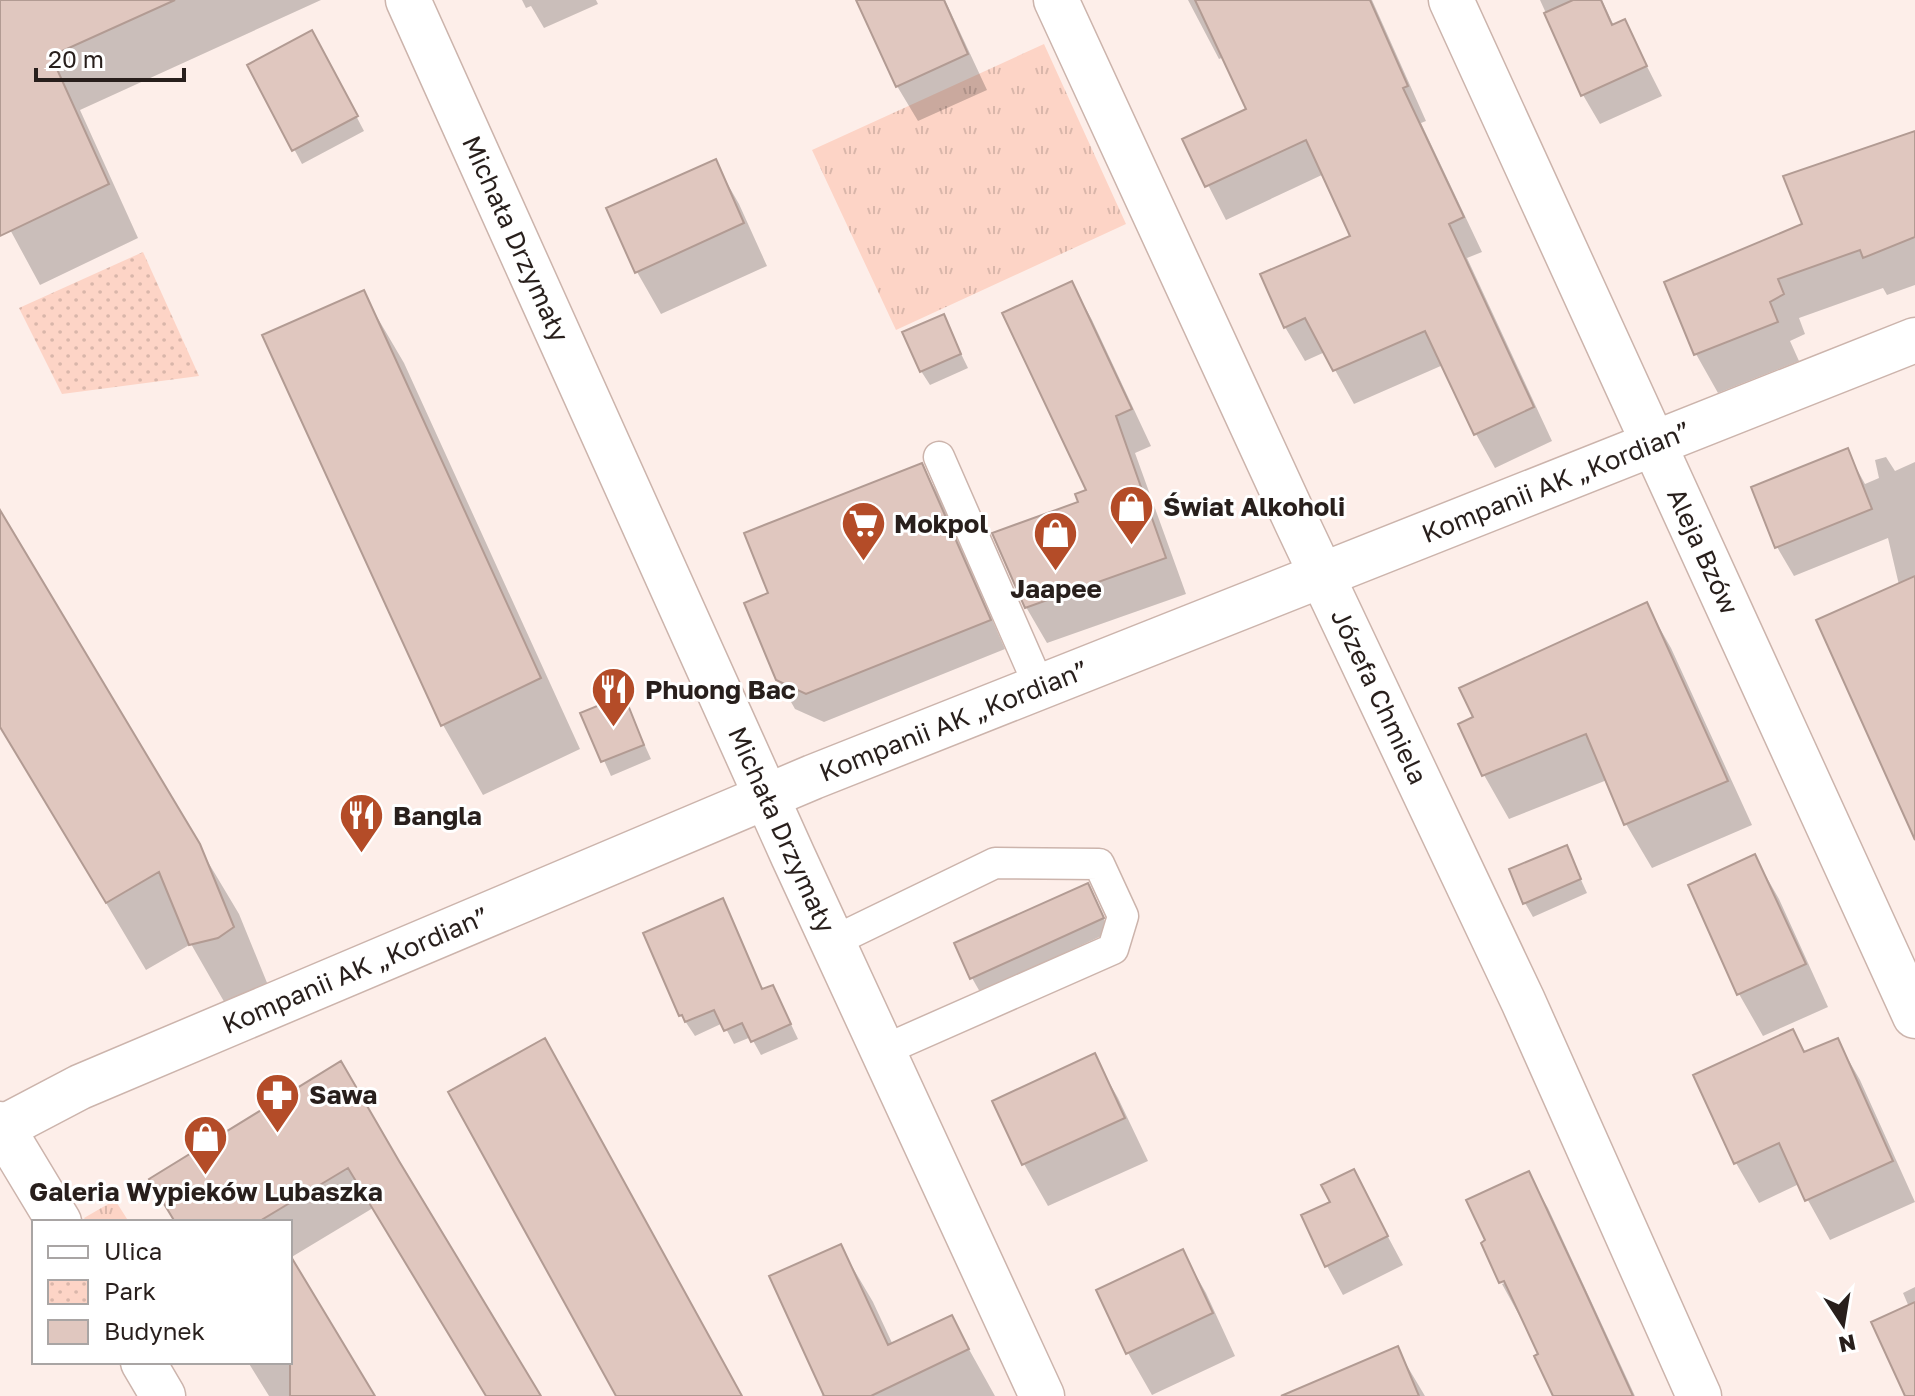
<svg xmlns="http://www.w3.org/2000/svg" width="1915" height="1396" font-family="'Golos Text',sans-serif">
<defs>
<pattern id="grass-tufts" width="24" height="20" patternUnits="userSpaceOnUse" patternTransform="scale(2)"><rect width="24" height="20" fill="#fdd4c6"/><path d="M3 7l-1-3M5 7V3M7 7l1-3M15 17l-1-3M17 17v-4M19 17l1-3" fill="none" stroke="#d9b6aa"/></pattern>
<pattern id="park-dots" width="8" height="8" patternUnits="userSpaceOnUse" patternTransform="scale(2)"><rect width="8" height="8" fill="#fdd4c6"/><path d="M2 2h.1M6 6h.1" fill="none" stroke="#d9b6aa" stroke-width="1.8" stroke-linecap="round"/></pattern>
</defs>
<rect width="100%" height="100%" fill="#fdeee9"/>
<!-- grass -->
<path fill="url(#grass-tufts)" d="M1044,44L1126,224L896,330L812,150Z
M115,1200L129,1222H87L84,1218Z"/>
<!-- park -->
<path fill="url(#park-dots)" d="M143,252L199,376L62,394L19,308Z"/>
<!-- shadow -->
<path fill="#0003" d="M0,0H321L80,110L138,238L40,285L0,211Z
M522,0H596L598,4L544,28L531,6L526,8Z
M858,0H945L987,90L918,121L897,86Z
M1188,0H1372L1426,121L1421,123L1482,252L1467,258L1552,441L1495,468L1476,434L1443,365L1354,404L1325,352L1305,361L1285,327L1353,237L1324,174L1226,220L1185,140L1249,110L1224,57L1219,59Z
M1540,0H1602L1614,26L1624,21L1662,96L1600,124L1583,95Z
M320,47L364,131L302,164L250,66Z
M1915,132V285L1887,295L1883,288L1799,318L1805,334L1790,341L1799,361L1718,393L1696,354L1667,283L1805,225Z
M715,162L739,204L767,266L661,314L637,272Z
M1072,283L1092,320L1151,446L1135,453L1186,594L1047,643L1026,607L1088,491Z
M363,293L404,363L580,749L483,795L443,725L265,336Z
M943,317L968,368L930,385L921,371Z
M1847,451L1865,484L1879,478L1875,460L1886,457L1895,471L1915,462V834L1899,585L1888,538L1794,576L1777,547L1754,488Z
M921,465L938,494L1005,649L824,722L795,709L778,679L771,594Z
M0,513L239,914L272,995L230,1012L191,944L146,970L0,725Z
M1646,604L1671,648L1752,825L1652,868L1626,824L1607,780L1509,819L1484,775L1475,718Z
M623,697L651,759L611,776L583,714Z
M1566,847L1587,893L1533,917L1525,903Z
M1755,857L1779,899L1828,1007L1763,1036L1739,994L1690,886Z
M1095,900L1110,932L980,992L972,978Z
M730,915L763,991L780,1001L798,1039L761,1055L751,1037L734,1044L723,1023L695,1036L681,1015Z
M1792,1032L1805,1054L1837,1040L1860,1080L1915,1202L1830,1240L1799,1184L1759,1203L1736,1163L1696,1076Z
M1094,1056L1118,1098L1148,1161L1048,1206L1024,1164Z
M340,1064L539,1396H487L373,1208L290,1258V1222H176Z
M1353,1171L1403,1265L1343,1295L1327,1266L1332,1203Z
M1528,1174L1548,1208L1635,1396H1555L1541,1355L1502,1284L1514,1279Z
M840,1246L873,1302L893,1345L951,1317L995,1396H821L825,1394Z
M1182,1251L1206,1293L1235,1356L1152,1395L1128,1353Z
M290,1259L373,1396H269L248,1362H290Z
M1915,1287V1396H1907L1909,1307L1903,1293Z
M1397,1349L1425,1396H1286Z"/>
<!-- building -->
<path fill="#e0c7bf" stroke="#b29b93" stroke-width="2" d="M0,0H175L51,56L109,184L0,236Z
M856,0H944L968,54L896,87Z
M1195,0H1370L1408,86L1403,88L1464,217L1449,224L1534,407L1474,435L1425,331L1333,371L1305,318L1284,328L1260,274L1350,236L1306,140L1205,187L1182,139L1246,109Z
M1573,0H1601L1612,25L1625,19L1647,66L1581,96L1544,13Z
M312,30L358,116L292,151L247,65Z
M1915,131V237L1863,258L1860,250L1778,279L1784,294L1770,302L1778,322L1694,355L1664,282L1802,224L1783,176Z
M716,159L744,223L635,273L606,208Z
M1072,281L1132,409L1116,416L1166,558L1025,608L992,533L1078,502L1075,494L1086,490L1002,313Z
M364,290L541,678L441,726L262,335Z
M944,314L961,354L920,372L902,332Z
M1848,448L1872,509L1775,548L1751,487Z
M922,463L991,620L806,694L776,680L744,603L768,593L744,533Z
M0,510L200,844L234,927L218,938L189,945L159,872L106,903L0,727Z
M1915,576V840L1816,620Z
M1647,602L1728,781L1624,825L1586,734L1482,776L1458,724L1473,717L1459,688Z
M624,695L644,745L601,762L580,713Z
M1567,845L1581,879L1523,904L1509,869Z
M1755,854L1806,964L1737,995L1688,885Z
M1088,883L1104,918L970,979L954,943Z
M723,898L762,989L773,985L791,1024L751,1042L742,1023L724,1031L714,1010L685,1022L682,1015L679,1016L643,933Z
M1793,1029L1804,1052L1838,1038L1893,1161L1805,1201L1779,1143L1734,1164L1693,1075Z
M545,1038L742,1396H616L448,1092Z
M1095,1053L1125,1118L1022,1165L992,1101Z
M341,1061L399,1161L541,1396H486L348,1168L258,1222H175L149,1179Z
M1354,1169L1388,1236L1325,1267L1301,1215L1330,1202L1321,1185Z
M1529,1171L1585,1291L1633,1396H1553L1534,1356L1538,1354L1504,1281L1499,1283L1481,1243L1485,1240L1466,1200Z
M841,1244L888,1345L952,1315L969,1349L871,1396H824L769,1276Z
M1183,1249L1213,1313L1126,1354L1096,1290Z
M290,1255L375,1396H290Z
M1915,1302V1396H1905L1871,1322Z
M1398,1346L1419,1396H1281Z"/>
<g fill="none" stroke-linecap="round" stroke-linejoin="round">
<defs>
<path id="service" d="M939,457L1040,688
M832,942L995,863L1099,864L1123,916L1113,949L882,1051"/>
<g id="minor">
<path id="s1" d="M408,0L793,856L1042,1396"/>
<path id="s2" d="M1056,0L1297,523L1523,1001L1699,1396"/>
<path id="s3" d="M1451,0L1915,1016"/>
<path d="M0,1124L59,1222"/>
<path d="M143,1362L163,1396"/>
</g>
<g id="tertiary">
<path id="s4" d="M0,1129L80,1087L813,777L1915,340"/>
</g>
</defs>
<!-- service casing -->
<use href="#service" stroke="#ccb4ac" stroke-width="33"/>
<!-- minor casing -->
<use href="#minor" stroke="#ccb4ac" stroke-width="47"/>
<!-- tertiary casing -->
<use href="#tertiary" stroke="#ccb4ac" stroke-width="47"/>
<!-- service -->
<use href="#service" stroke="#fff" stroke-width="30"/>
<!-- minor -->
<use href="#minor" stroke="#fff" stroke-width="44"/>
<!-- tertiary -->
<use href="#tertiary" stroke="#fff" stroke-width="44"/>
</g>
<!-- icons -->
<defs>
<symbol id="shop-pin" viewBox="-11 -11 22 30"><path d="M0 17L-7.5 6A9.5 9.5 0 1 1 7.5 6Z" fill="#b44c28" stroke="#fff"/><path d="M-5-2.5h2.3a2.7 3.5 0 0 1 5.4 0H5L5.5 6h-11ZM-1.5-2.5h3a1.5 2.3 0 0 0-3 0Z" fill="#fff"/></symbol>
<symbol id="supermarket-pin" viewBox="-11 -11 22 30"><path d="M0 17L-7.5 6A9.5 9.5 0 1 1 7.5 6Z" fill="#b44c28" stroke="#fff"/><path d="M-6-5.5h2.5l.6 2H6L4.5 2H-2.5L-4.4-4H-6ZM-1.5 3.2a1.3 1.3 0 1 0 .1 0ZM3 3.2a1.3 1.3 0 1 0 .1 0Z" fill="#fff"/></symbol>
<symbol id="restaurant-pin" viewBox="-11 -11 22 30"><path d="M0 17L-7.5 6A9.5 9.5 0 1 1 7.5 6Z" fill="#b44c28" stroke="#fff"/><path d="M-5-6h1v4h1v-4h1v4h1v-4h1v5L-1.5 .5V6h-2V.5L-5-1ZM5-6V6H3V1.5H1.5Q1.5-4 5-6Z" fill="#fff"/></symbol>
<symbol id="pharmacy-pin" viewBox="-11 -11 22 30"><path d="M0 17L-7.5 6A9.5 9.5 0 1 1 7.5 6Z" fill="#b44c28" stroke="#fff"/><path d="M-2-6h4v4h4v4h-4v4h-4v-4h-4v-4h4Z" fill="#fff"/></symbol>
</defs>
<g fill-rule="evenodd">
<use href="#shop-pin" x="1106" y="482" width="51" height="69"/>
<use href="#supermarket-pin" x="838" y="498" width="51" height="69"/>
<use href="#shop-pin" x="1030" y="508" width="51" height="69"/>
<use href="#restaurant-pin" x="588" y="664" width="51" height="69"/>
<use href="#restaurant-pin" x="336" y="790" width="51" height="69"/>
<use href="#pharmacy-pin" x="252" y="1070" width="51" height="69"/>
<use href="#shop-pin" x="180" y="1112" width="51" height="69"/>
</g>
<g text-anchor="middle" stroke-width="6" stroke-linejoin="round" paint-order="stroke">
<!-- street labels -->
<g font-size="26" fill="#281f1c" stroke="#fff">
<text dy="9" stroke="none"><textPath href="#s1" startOffset="262">Michała Drzymały</textPath></text>
<text dy="9" stroke="none"><textPath href="#s4" startOffset="1686">Kompanii AK „Kordian”</textPath></text>
<text dy="9" stroke="none"><textPath href="#s3" startOffset="606">Aleja Bzów</textPath></text>
<text dy="9" stroke="none"><textPath href="#s2" startOffset="768">Józefa Chmiela</textPath></text>
<text dy="9" stroke="none"><textPath href="#s4" startOffset="1038">Kompanii AK „Kordian”</textPath></text>
<text dy="9" stroke="none"><textPath href="#s1" startOffset="910">Michała Drzymały</textPath></text>
<text dy="9" stroke="none"><textPath href="#s4" startOffset="390">Kompanii AK „Kordian”</textPath></text>
</g>
<!-- poi labels -->
<g font-size="26" font-weight="bold" fill="#281f1c" stroke="#fff" text-anchor="start">
<text x="1163" y="516">Świat Alkoholi</text>
<text x="894" y="533">Mokpol</text>
<text x="1056" y="598" text-anchor="middle">Jaapee</text>
<text x="645" y="699">Phuong Bac</text>
<text x="393" y="825">Bangla</text>
<text x="309" y="1104">Sawa</text>
<text x="206" y="1201" text-anchor="middle">Galeria Wypieków Lubaszka</text>
</g>
</g>
<!-- legend -->
<rect x="32" y="1220" width="260" height="144" fill="#ffffff" stroke="#a9a5a4" stroke-width="2"/>
<rect x="48" y="1246" width="40" height="12" fill="#ffffff" stroke="#a9a5a4" stroke-width="2"/>
<text x="104" y="1260" font-size="24" fill="#281f1c">Ulica</text>
<rect x="48" y="1280" width="40" height="24" fill="url(#park-dots)" stroke="#a9a5a4" stroke-width="2"/>
<text x="104" y="1300" font-size="24" fill="#281f1c">Park</text>
<rect x="48" y="1320" width="40" height="24" fill="#e0c7bf" stroke="#a9a5a4" stroke-width="2"/>
<text x="104" y="1340" font-size="24" fill="#281f1c">Budynek</text>
<!-- north arrow -->
<g transform="translate(1843 1324) rotate(168)" stroke="#ffffff" stroke-width="6" paint-order="stroke">
<path d="M0-6L14 30L0 20L-14 30Z" fill="#281f1c"/>
<text y="-12" font-size="22" font-weight="bold" text-anchor="middle" fill="#281f1c">N</text>
</g>
<!-- scale -->
<path d="M36 68v12h148v-12" fill="none" stroke="#281f1c" stroke-width="4"/>
<text x="48" y="68" font-size="24" fill="#281f1c" stroke="#ffffff" stroke-width="6" paint-order="stroke">20 m</text>
</svg>
